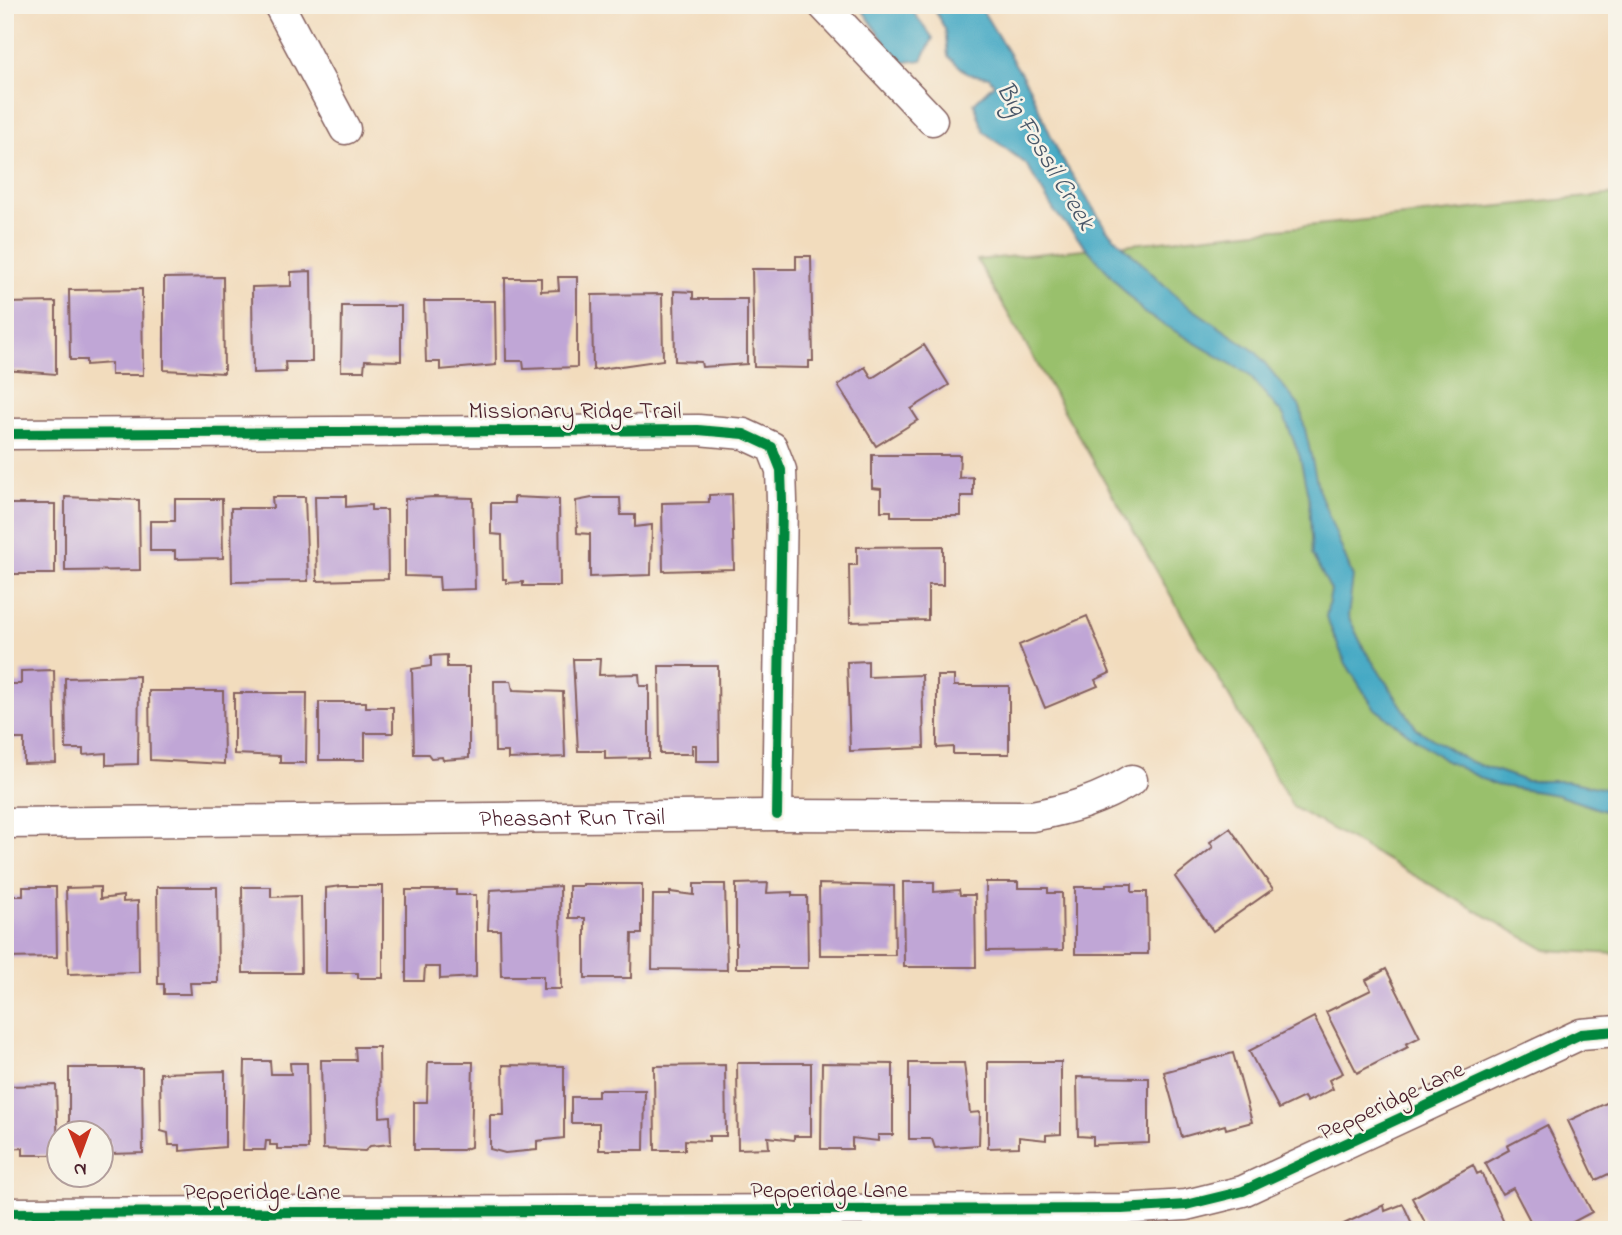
<svg xmlns="http://www.w3.org/2000/svg" width="1622" height="1235" font-family="'Indie Flower',sans-serif">
<rect width="100%" height="100%" fill="#f7f3e8"/>
<filter id="ink" filterUnits="userSpaceOnUse"><feTurbulence type="fractalNoise" baseFrequency=".0143" numOctaves="2"/><feDisplacementMap in="SourceGraphic" scale="14" xChannelSelector="R" yChannelSelector="G"/><feConvolveMatrix kernelMatrix="1 2 1 2 8 2 1 2 1" color-interpolation-filters="sRGB"/></filter>
<filter id="wash" filterUnits="userSpaceOnUse"><feTurbulence type="fractalNoise" baseFrequency=".00686" numOctaves="4" result="noise"/><feDisplacementMap in="SourceGraphic" scale="28" xChannelSelector="R" yChannelSelector="G"/><feGaussianBlur stdDeviation="1.57" result="paint"/><feColorMatrix in="noise" values="0 0 0 0 0 0 0 0 0 0 0 0 0 0 0 0 0 1.4 0 .05"/><feComposite in="paint" operator="in"/></filter>
<g filter="url(#wash)">
<rect width="100%" height="100%" fill="#f2dcbd"/>
<!-- green -->
<path fill="#99c06c" stroke="#72704c" stroke-width="2" d="M1617,194V954L1546,950L1293,807L977,260Z"/>
<!-- water -->
<path fill="#44a9c4" stroke="#476478" stroke-width="2" d="M859,5H908L933,38L922,60L899,63Z
M932,5H979L1029,87L1060,156L1107,230L1181,301L1256,352L1300,407L1319,491L1353,577L1348,616L1364,649L1417,729L1466,760L1526,781H1567L1617,791V815L1557,795L1495,785L1444,760L1374,708L1345,662L1326,617L1331,590L1312,555L1309,500L1300,457L1284,416L1248,374L1144,313L1054,211L1026,164L984,132L974,103L994,84L989,77L968,74L948,56L945,29Z"/>
<g id="blocks">
<!-- building -->
<path fill="#c0a6d6" d="M796,256H811L813,361H809V368L754,367L752,269H796Z
M311,271L312,362H285L286,372L253,373L252,287L291,286V272Z
M223,277L224,373L164,370V278Z
M558,277H577V367L524,369L523,361H506L505,278H541V291L559,290Z
M142,289L143,375H111V363L86,365V360H70L69,290Z
M674,291L693,292V299H747V364L702,367L701,362L675,361Z
M662,294L663,360L593,370L592,295Z
M424,301H495L496,365L440,370V362H426Z
M56,302V374L5,370V303Z
M342,306H401V361L365,360L364,371H341Z
M924,345L949,385L911,409L918,420L876,446L838,385L865,367L872,378Z
M872,455H960L959,478L973,477V496H961V516H891V511H881V489L872,488Z
M732,494L734,569L663,571L662,503L709,502V495Z
M315,496H346V507L371,505V510H387L388,579L317,581Z
M65,497L139,500L140,570L65,571Z
M272,497H305L308,581L232,582L231,508H273Z
M434,497L473,498L475,589L440,590L439,577L405,576V499Z
M514,497L559,499L560,586H523V582L506,583V579H503L502,535L491,534V503H514Z
M592,498H620L621,515H635V527L652,525L651,575L590,577V534L577,533L576,501Z
M175,499H222L223,558L175,559V551H150V521H175Z
M5,504H55V574H5Z
M943,546V585H928V620L850,622L849,565H857V547Z
M1087,616L1110,673L1095,680L1098,686L1045,708L1019,645Z
M447,655V667H469V758L443,760L442,757L431,758L428,754H414L412,669L431,666V656Z
M573,659H600L599,675L639,674L640,686H649V758L605,759V751H578Z
M868,661V677L922,675L924,748L850,751L847,662Z
M659,666H718L719,761H696V745H692V754H660Z
M54,670L56,763L24,764V739H11V749H5V684H21V671Z
M139,676L138,764L106,765V753L83,755V749H66L65,678Z
M937,676H954V686H1009V754H953V747L937,748Z
M494,681H511L513,690L563,692L565,757L508,759V752H495Z
M149,691H223L224,764L150,760Z
M234,693H307L306,763H280V756L234,754Z
M319,702H366V707H393V733H365V760H319Z
M1230,828L1273,889L1213,931L1175,877L1213,847L1210,842Z
M903,882H934V892L959,890L960,895H975L976,967H904Z
M986,882H1018V888H1048V893H1062L1063,950L987,951Z
M768,883L767,893L792,892V896H807L808,968H736V884Z
M583,884H642V934H632L631,978H585V918H569V886H583Z
M694,884H725L727,970L652,969L653,895H670V892L694,895Z
M819,884L894,886L895,955H820Z
M1106,884H1132V892H1147L1148,954H1075V887H1106Z
M342,886H383V978H358V973H326V888Z
M560,886L561,989H543V976H501L500,930H488L490,890Z
M23,887H56L57,957L5,958V896H23Z
M100,887V899L123,896V902L138,901L139,972L68,974L66,888Z
M157,887H217L218,983H190L191,994H164V984H158Z
M242,887H271V897L300,896L301,973H243Z
M406,890H456V895H476V977L440,979V967H425L424,981H406Z
M1386,969L1420,1037L1406,1044L1408,1047L1357,1073L1326,1012L1371,990L1366,980Z
M1314,1017L1343,1073L1329,1080L1333,1089L1307,1102L1304,1097L1279,1109L1249,1051Z
M355,1047H379L380,1117L390,1116L391,1144L370,1146L365,1151L323,1149L321,1060H356Z
M1233,1053L1252,1122L1226,1129L1225,1125L1182,1137L1164,1072Z
M245,1061H270L271,1074H291L290,1063H307L308,1149H277V1145H270V1141H266L265,1150H243Z
M428,1062H473L471,1147L462,1150H414V1102H427Z
M988,1062H1061V1134L1046,1135V1140L1019,1137V1147L988,1148Z
M737,1063H811V1136H794V1140L768,1137L769,1148L738,1149Z
M822,1063L893,1064V1135H878V1141L852,1138V1149H821Z
M909,1063H964L970,1113L980,1112L979,1145L935,1148L932,1139H909Z
M503,1065L564,1066V1138L537,1141V1150L505,1153L490,1149V1115H504Z
M725,1065L726,1136H709V1141L685,1140V1150H655L654,1066Z
M69,1068H142L143,1153L110,1154V1142H102V1134H69Z
M225,1071V1147L180,1151V1145H169L168,1133L161,1131L160,1073Z
M1077,1077L1149,1078V1143L1093,1145V1137L1078,1136Z
M56,1085L58,1155H23V1148L5,1149V1086Z
M598,1090H645L644,1150H599V1123H571V1097H598Z
M1617,1098V1170L1596,1180L1568,1121Z
M1547,1125L1592,1212L1558,1230H1535L1513,1188L1502,1194L1485,1163L1509,1150L1507,1146Z
M1473,1165L1477,1174L1481,1172L1506,1227L1499,1230H1429L1412,1198Z
M1403,1204L1415,1230H1331L1384,1205L1385,1211Z"/>
</g>
</g>
<g filter="url(#ink)">
<use href="#blocks" fill-opacity="0" stroke="#85615e" stroke-width="2"/>
<g fill="none" stroke-linecap="round" stroke-linejoin="round">
<defs>
<g id="minor">
<path d="M279,5L345,129"/>
<path d="M823,5L932,120"/>
<path d="M5,434L698,430L744,434L772,447L781,470L782,501L777,815"/>
<path id="s1" d="M5,823L777,815L1032,816C1070,809 1100,800 1132,780"/>
<path d="M5,1213L1122,1209L1186,1205L1243,1191L1581,1034L1617,1031"/>
</g>
</defs>
<!-- minor casing -->
<use href="#minor" stroke="#85615e" stroke-width="33"/>
<!-- minor -->
<use href="#minor" stroke="#fff" stroke-width="30"/>
<defs>
<path id="cycleway" d="M5,434L698,430L744,434L772,447L781,470L782,501L777,815
M5,1213L1122,1209L1186,1205L1243,1191L1581,1034L1617,1031"/>
</defs>
<!-- cycleway casing -->
<use href="#cycleway" stroke="#f7f3e8" stroke-width="15"/>
<!-- cycleway -->
<use href="#cycleway" stroke="#00873e" stroke-width="10"/>
</g>
</g>
<g text-anchor="middle" stroke-width="5" stroke-linejoin="round" paint-order="stroke">
<!-- street labels -->
<g font-size="24" fill="#4a1f2b" stroke="#f7f3e8">
<text x="575" y="418">Missionary Ridge Trail</text>
<text dy="8" stroke="none"><textPath href="#s1" startOffset="567">Pheasant Run Trail</textPath></text>
<text transform="translate(1391 1100) rotate(-25)" y="8">Pepperidge Lane</text>
<text x="829" y="1197">Pepperidge Lane</text>
<text x="262" y="1199">Pepperidge Lane</text>
</g>
<!-- water labels -->
<g font-size="26" font-style="italic" fill="#485668" stroke="#f7f3e8">
<text transform="translate(1047 155) rotate(59)" y="9">Big Fossil Creek</text>
</g>
</g>
<!-- margin -->
<rect width="1622" height="1235" fill="none" stroke="#f7f3e8" stroke-width="28"/>
<!-- north arrow -->
<g transform="translate(80 1154) rotate(179)"><circle r="33" fill="#f7f3e8" stroke="#b29e9c" stroke-width="2"/>
<path d="M0-5L12 26L0 18L-12 26Z" fill="#c8321e"/>
<text y="-10" font-size="19" font-weight="bold" text-anchor="middle" fill="#4a1f2b">N</text>
</g>
</svg>
